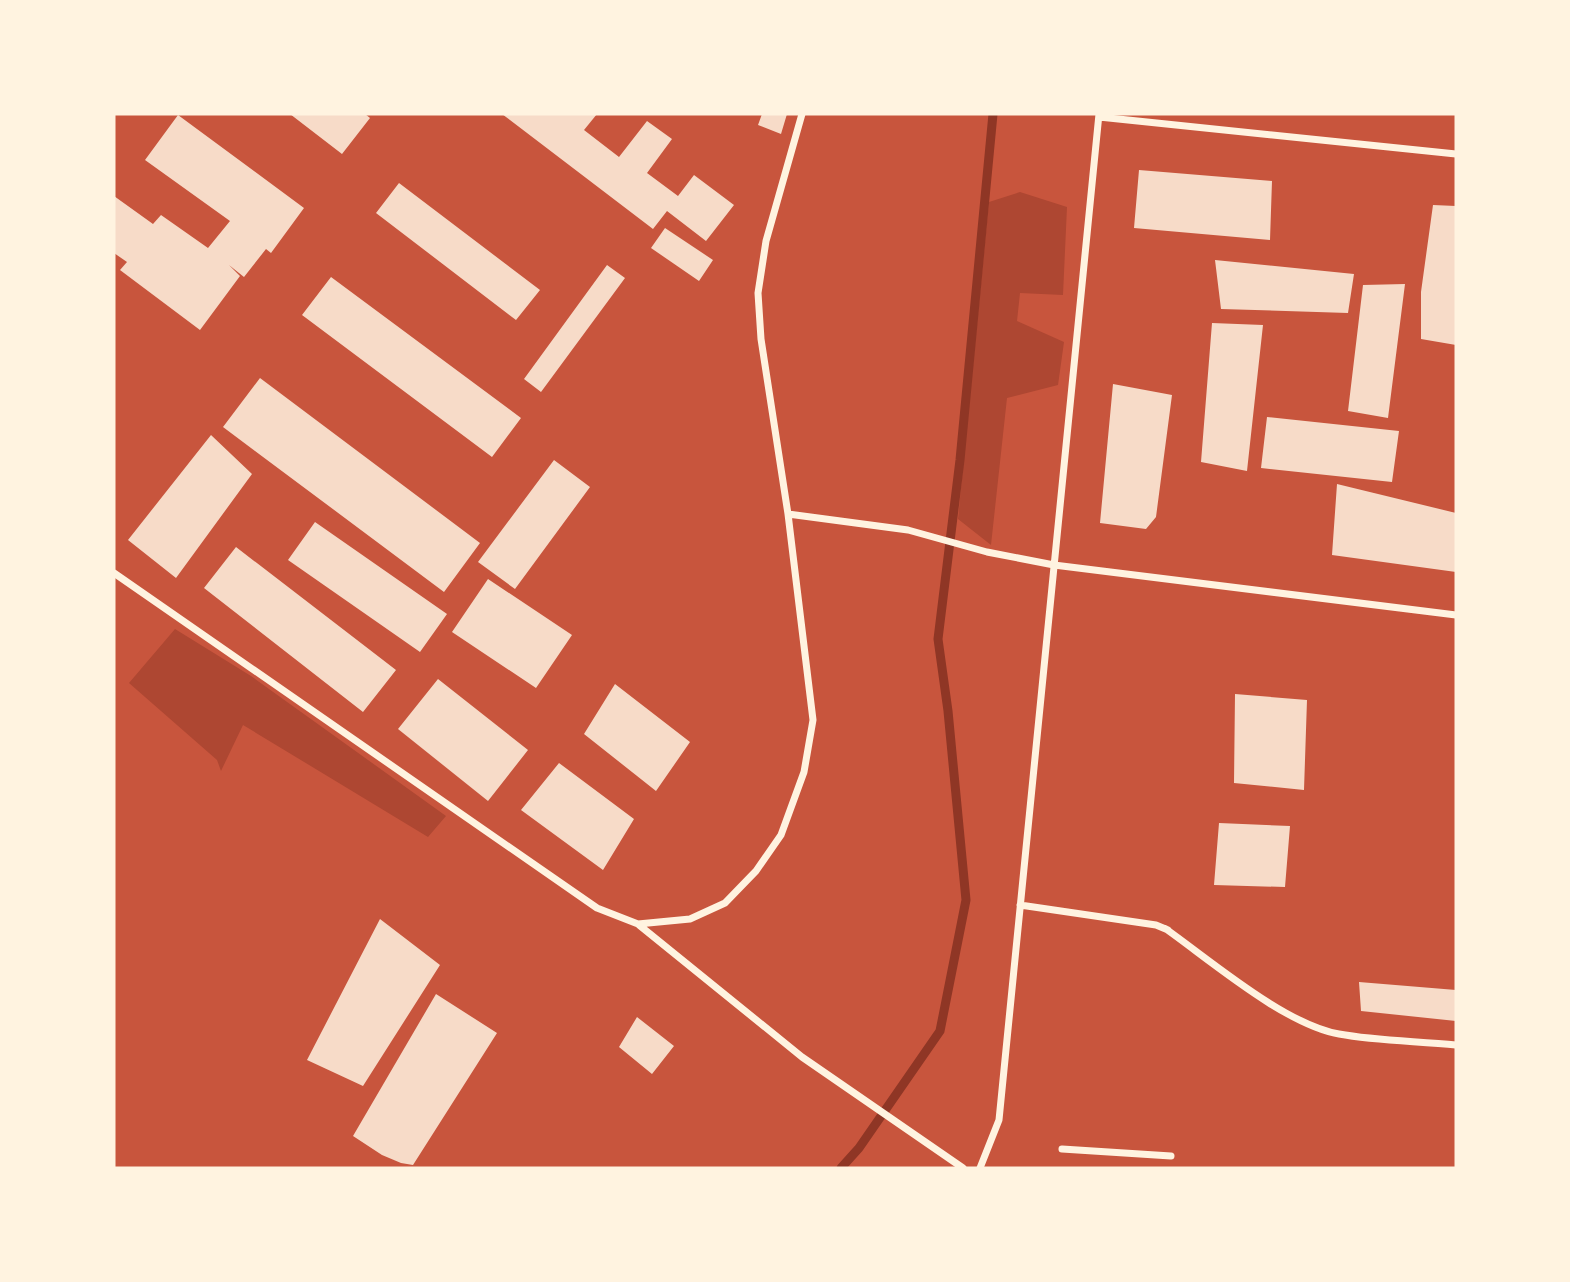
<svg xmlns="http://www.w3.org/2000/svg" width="1570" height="1282" font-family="'Titillium Web',sans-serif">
<rect width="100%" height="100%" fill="#c8553d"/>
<!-- green -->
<path fill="#ae4732" d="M1020,192L1067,207L1063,295L1020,293L1017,321L1064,342L1058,385L1007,398L991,545L958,519L989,202Z
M175,629L251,676L446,816L428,837L243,725L221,771L217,760L129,683Z"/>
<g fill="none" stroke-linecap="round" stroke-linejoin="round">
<!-- stream -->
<path stroke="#8f3625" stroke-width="9" d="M841,1168L859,1148L940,1031L966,900L948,711L938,639L960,460L993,114"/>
</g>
<!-- building -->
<path fill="#f7dbc8" d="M290,114H365L370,118L342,154Z
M502,114H597L584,130L619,157L647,121L672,139L647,173L678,196L694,175L734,205L706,241L667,211L653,229Z
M762,114H787L781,134L758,125Z
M178,115L304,208L271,253L266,249L244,277L229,265L240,276L200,330L120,270L127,262L114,253V196L153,224L161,215L208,248L230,221L145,160Z
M1139,170L1272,181L1270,240L1134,228Z
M399,183L540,290L516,320L376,213Z
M1433,205L1456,206V345L1421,339V292Z
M665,228L713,260L699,281L651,248Z
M1215,260L1354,274L1348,313L1221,309Z
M607,265L625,278L541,392L524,379Z
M331,277L521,418L492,457L302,315Z
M1405,284L1388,418L1348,411L1363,285Z
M1212,323L1263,325L1247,471L1201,462Z
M260,378L480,543L444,592L223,427Z
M1113,384L1172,395L1156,517L1146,529L1100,523Z
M1267,417L1399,431L1392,482L1261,468Z
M211,435L252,474L176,578L128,540Z
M554,460L590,487L515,589L478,562Z
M1337,484L1456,513V572L1332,555Z
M315,522L447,614L420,652L288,560Z
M236,547L396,670L363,712L204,588Z
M488,579L572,635L536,688L452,632Z
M438,679L528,750L488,801L398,729Z
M615,684L690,742L656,791L584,734Z
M1235,694L1307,700L1304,790L1234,783Z
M559,763L634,819L603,870L521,810Z
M1219,823L1290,826L1285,887L1214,885Z
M380,919L440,965L363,1086L307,1060Z
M1359,982L1456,990V1021L1361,1011Z
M436,994L497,1033L413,1165L401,1163L382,1155L353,1136Z
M637,1017L674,1046L652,1074L619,1047Z"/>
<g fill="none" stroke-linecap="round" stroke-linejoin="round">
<!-- minor -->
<path stroke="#fff3e0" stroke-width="7" d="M1099,117L1456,154
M788,514L908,530L987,552L1054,565L1456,615
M114,573L597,908L638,924L690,919L725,903L756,871L781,835L804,772L813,720L788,514L761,339L758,293L766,241L802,114
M1020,905L1156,925L1168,930
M639,925L802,1057L963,1168
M1166,929C1211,961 1286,1025 1339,1034C1377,1041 1418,1041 1456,1045
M1062,1149L1171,1156
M980,1168L999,1120L1099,114"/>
</g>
<!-- border -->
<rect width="1570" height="1282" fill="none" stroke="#fff3e0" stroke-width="231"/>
</svg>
